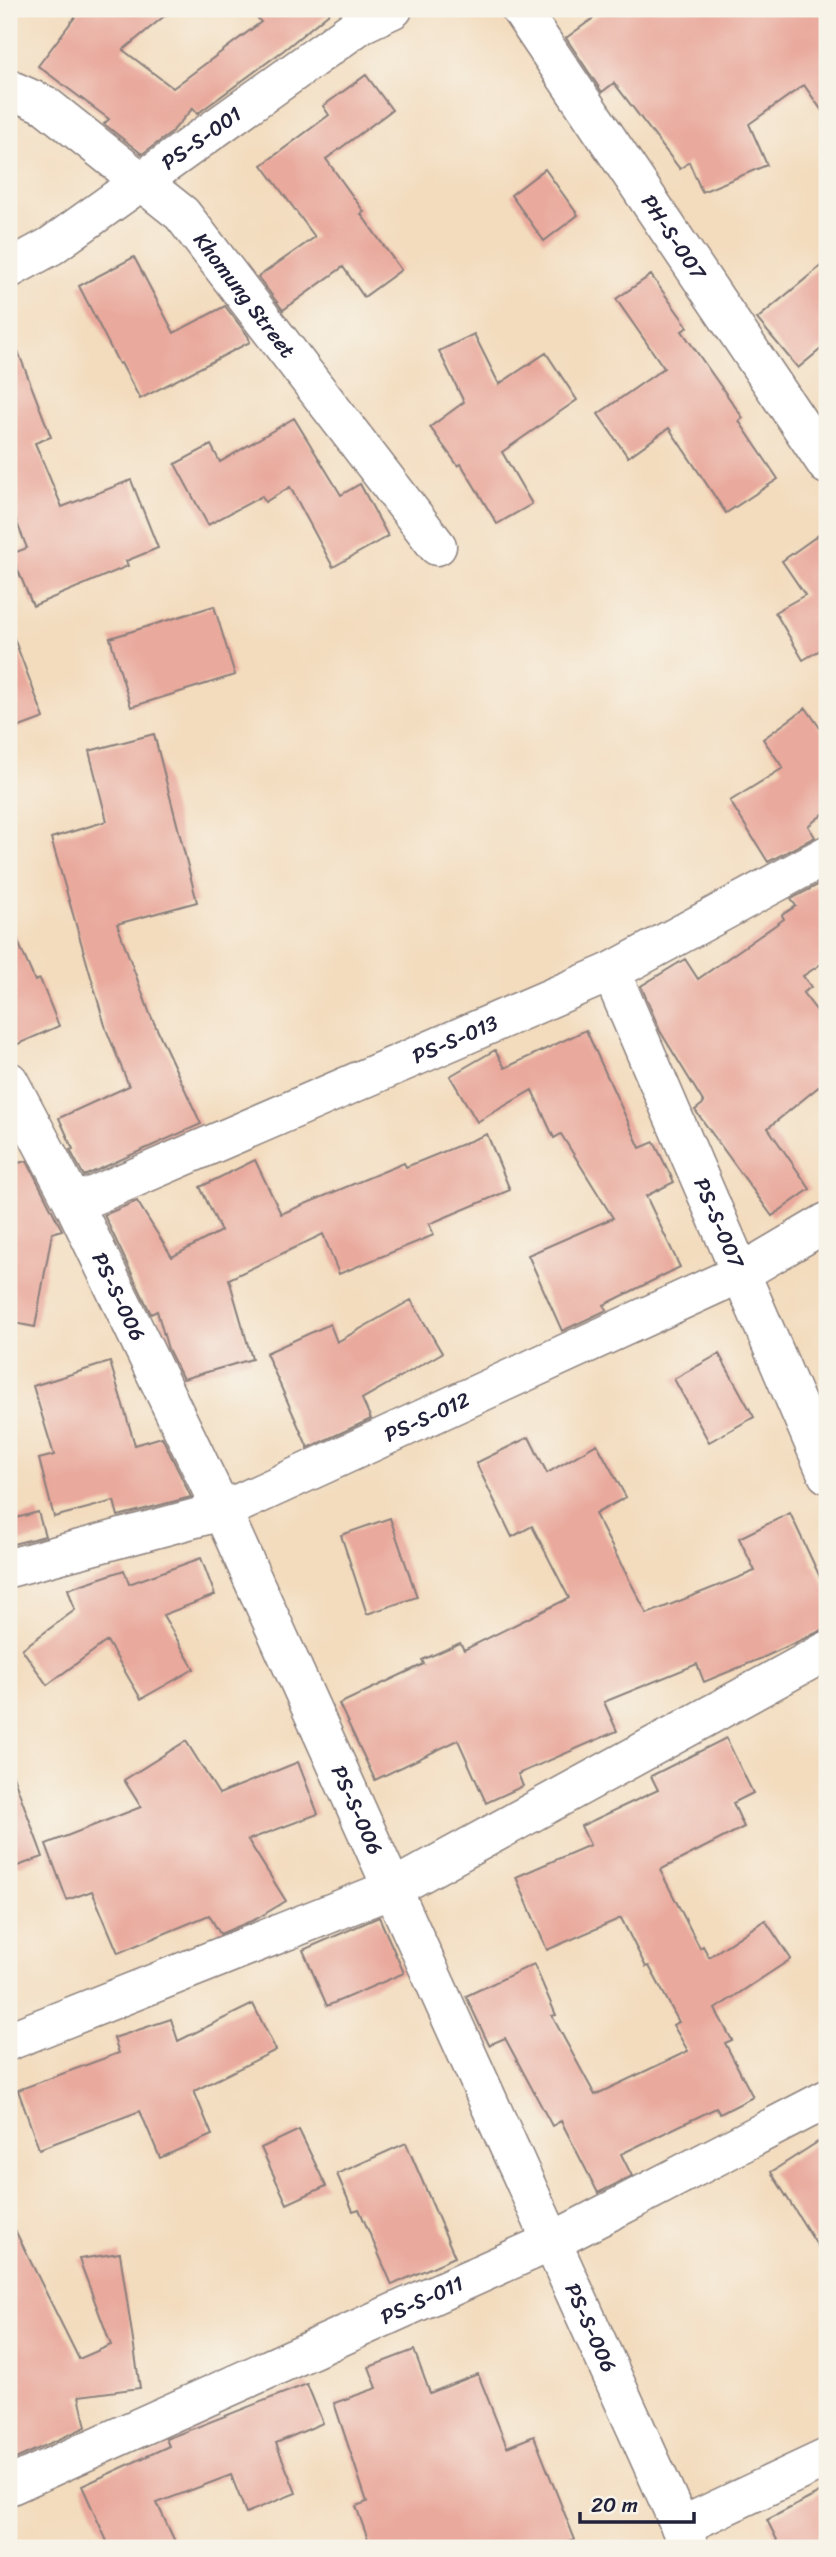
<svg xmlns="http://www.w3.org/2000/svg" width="836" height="2557" font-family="Sriracha,sans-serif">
<rect width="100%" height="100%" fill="#f7f3e8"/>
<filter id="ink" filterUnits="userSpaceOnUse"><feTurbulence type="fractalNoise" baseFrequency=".0143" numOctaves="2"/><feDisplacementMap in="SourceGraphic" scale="14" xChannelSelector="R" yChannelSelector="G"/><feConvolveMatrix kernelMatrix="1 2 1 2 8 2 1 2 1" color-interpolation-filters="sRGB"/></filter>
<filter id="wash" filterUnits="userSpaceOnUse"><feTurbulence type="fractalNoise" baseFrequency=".00686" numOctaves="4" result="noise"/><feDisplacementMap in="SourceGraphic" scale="28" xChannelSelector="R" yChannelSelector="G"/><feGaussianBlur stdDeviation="1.57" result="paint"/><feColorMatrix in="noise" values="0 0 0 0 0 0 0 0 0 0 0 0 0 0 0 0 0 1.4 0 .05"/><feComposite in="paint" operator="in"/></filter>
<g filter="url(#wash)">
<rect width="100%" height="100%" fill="#f3dcbe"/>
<g id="blocks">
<!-- building -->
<path fill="#e9a99c" d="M81,9H173L123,50L173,88L261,22L250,9H334L284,50L197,114L193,108L170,134L142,154L104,124L109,119L38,66Z
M606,9H827V118L804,85L749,124L767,165L702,192L689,162L680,169L614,83L602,92L566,38Z
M366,75L392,110L326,159L364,212L361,214L401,270L364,297L343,267L283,310L258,277L315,237L262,165L329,115L323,106Z
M545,169L578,215L544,241L511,195Z
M134,257L174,333L225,306L248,336L250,342L140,399L121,363L119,364L79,286Z
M827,261V344L798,368L757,319Z
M651,275L688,327L682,331L743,418L739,421L778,479L726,513L669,428L628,457L598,414L664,368L616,299Z
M9,333H11L51,437L35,443L62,507L131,480L158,548L126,561L128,566L33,606L11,554L27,548L9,503Z
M474,334L499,384L546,353L577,400L502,452L532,504L497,524L461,464L458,466L430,427L464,402L439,351Z
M294,418L341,495L360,484L388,536L333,567L290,487L265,502L262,496L208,525L175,464L211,445L220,462Z
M827,529V646L803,660L775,612L805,595L782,561Z
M214,606L235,675L131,707L110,638Z
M12,633L44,718L9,731V634Z
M806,708L827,738V811L808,826L815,837L768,862L730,801L783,768L763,739Z
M154,734L197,902L117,924L150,1014L201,1124L84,1176L70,1150L73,1149L59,1118L129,1086L106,1029L51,838L107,821L89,751Z
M827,880V960L803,976L811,987L803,993L827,1024V1080L768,1128L810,1189L772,1216L695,1110L704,1103L660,1031L641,986L685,959L698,979L784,919L782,915L796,906L791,899Z
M9,921L35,981L40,979L59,1026L9,1048Z
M586,1030L640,1148L654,1142L674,1182L646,1196L680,1267L604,1305L607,1310L562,1331L528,1255L613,1218L561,1134L554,1138L532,1090L477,1122L450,1076L495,1050L505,1068Z
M487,1134L510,1190L429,1224L434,1235L339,1274L323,1234L229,1279L252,1359L183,1379L168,1349L157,1311L151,1314L104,1215L137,1201L172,1257L221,1231L200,1187L255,1160L281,1214L404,1163L406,1167Z
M27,1161L62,1230L52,1233L35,1327L9,1322V1165Z
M411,1300L442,1353L362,1399L371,1419L308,1448L266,1353L330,1324L337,1342Z
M719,1354L754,1417L709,1442L674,1379Z
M110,1362L135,1445L162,1437L191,1497L118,1516L114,1501L54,1517L39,1459L54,1455L33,1386Z
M529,1437L547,1473L597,1444L626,1497L595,1514L647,1614L755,1571L739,1538L790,1513L827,1592V1628L762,1658L704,1682L697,1664L604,1702L617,1731L518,1774L523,1786L486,1803L458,1740L375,1780L339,1704L424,1664L422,1660L460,1643L464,1650L569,1598L532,1526L512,1537L476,1463Z
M38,1512L45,1536L9,1545V1520Z
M390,1518L417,1597L367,1614L341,1535Z
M201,1558L215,1595L163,1615L194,1669L141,1699L107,1641L47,1685L22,1649L75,1610L68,1589L124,1570L129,1584Z
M726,1738L753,1793L733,1803L744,1827L660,1870L700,1948L703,1946L709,1957L765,1920L791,1959L715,2009L732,2040L725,2043L753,2097L720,2114L716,2108L621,2154L632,2176L598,2193L561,2121L552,2126L505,2038L489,2045L466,1996L534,1964L556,2015L552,2016L595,2095L688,2051L673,2025L679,2022L649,1966L646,1967L621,1918L547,1950L516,1877L590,1845L581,1826L658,1790L651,1776Z
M186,1741L219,1794L298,1762L318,1814L248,1840L286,1901L256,1919L220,1934L209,1915L118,1953L92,1891L67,1900L46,1844L141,1807L124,1780Z
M12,1773L43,1857L9,1869V1774Z
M379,1917L404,1973L327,2006L303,1950Z
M253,2004L276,2050L194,2091L212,2135L160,2158L140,2111L39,2149L18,2090L119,2053L114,2038L171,2019L178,2041Z
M299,2130L326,2186L287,2204L261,2148Z
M827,2136V2261L771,2172Z
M406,2143L455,2257L392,2285L359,2209L353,2211L337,2174Z
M9,2218L79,2359L111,2345L79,2259L120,2253L140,2388L79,2396L86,2427L9,2462Z
M414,2350L430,2393L478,2374L507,2447L534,2436L575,2540L554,2548H371L356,2506L367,2502L334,2403L377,2388L369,2367Z
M307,2384L323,2423L276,2443L296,2493L246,2513L231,2475L157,2503L178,2548H110L82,2486L169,2446L166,2439Z
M827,2489V2548H781L767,2520Z"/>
</g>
</g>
<g filter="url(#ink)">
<use href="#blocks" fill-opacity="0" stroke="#8a7f7c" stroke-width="2"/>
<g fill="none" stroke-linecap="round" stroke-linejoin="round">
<defs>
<g id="minor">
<path id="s1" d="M520,9L827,465"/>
<path id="s2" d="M9,89L45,105L182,214L437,546"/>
<path id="s3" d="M9,269L51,246L361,24L393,9"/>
<path id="s4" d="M611,972L827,1474"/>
<path id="s5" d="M9,1081L74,1204L222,1511L690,2548"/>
<path id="s6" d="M74,1204L611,972L827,855"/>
<path id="s7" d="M9,1568L222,1511L741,1273L827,1222"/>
<path d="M9,2041L394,1888L827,1651"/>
<path id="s8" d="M9,2486L553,2241L827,2099"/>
<path d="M680,2527L827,2458"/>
</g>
</defs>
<!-- minor casing -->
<use href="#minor" stroke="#8a7f7c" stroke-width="41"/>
<!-- minor -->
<use href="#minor" stroke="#fff" stroke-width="38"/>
</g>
</g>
<g text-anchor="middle" stroke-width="7" stroke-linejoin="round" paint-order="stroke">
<!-- street labels -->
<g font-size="21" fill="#22223b" stroke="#f7f3e8">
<text dy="7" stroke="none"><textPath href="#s3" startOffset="233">PS-S-001</textPath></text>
<text dy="7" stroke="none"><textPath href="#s1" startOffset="275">PH-S-007</textPath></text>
<text dy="7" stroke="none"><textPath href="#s2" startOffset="317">Khomung Street</textPath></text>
<text dy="7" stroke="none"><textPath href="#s6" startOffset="415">PS-S-013</textPath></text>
<text dy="7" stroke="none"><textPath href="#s4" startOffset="273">PS-S-007</textPath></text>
<text dy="7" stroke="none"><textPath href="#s5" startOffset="242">PS-S-006</textPath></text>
<text dy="7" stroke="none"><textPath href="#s7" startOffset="446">PS-S-012</textPath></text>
<text dy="7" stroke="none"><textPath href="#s5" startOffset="808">PS-S-006</textPath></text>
<text dy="7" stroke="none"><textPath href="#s8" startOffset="453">PS-S-011</textPath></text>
<text dy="7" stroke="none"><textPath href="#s5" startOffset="1376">PS-S-006</textPath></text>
</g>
</g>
<!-- margin -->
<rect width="836" height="2557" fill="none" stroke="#f7f3e8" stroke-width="35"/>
<!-- scale -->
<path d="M580 2512v10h114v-10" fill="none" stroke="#22223b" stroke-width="3.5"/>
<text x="591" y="2512" font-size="21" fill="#22223b" stroke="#f7f3e8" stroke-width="5" paint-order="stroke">20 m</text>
</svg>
